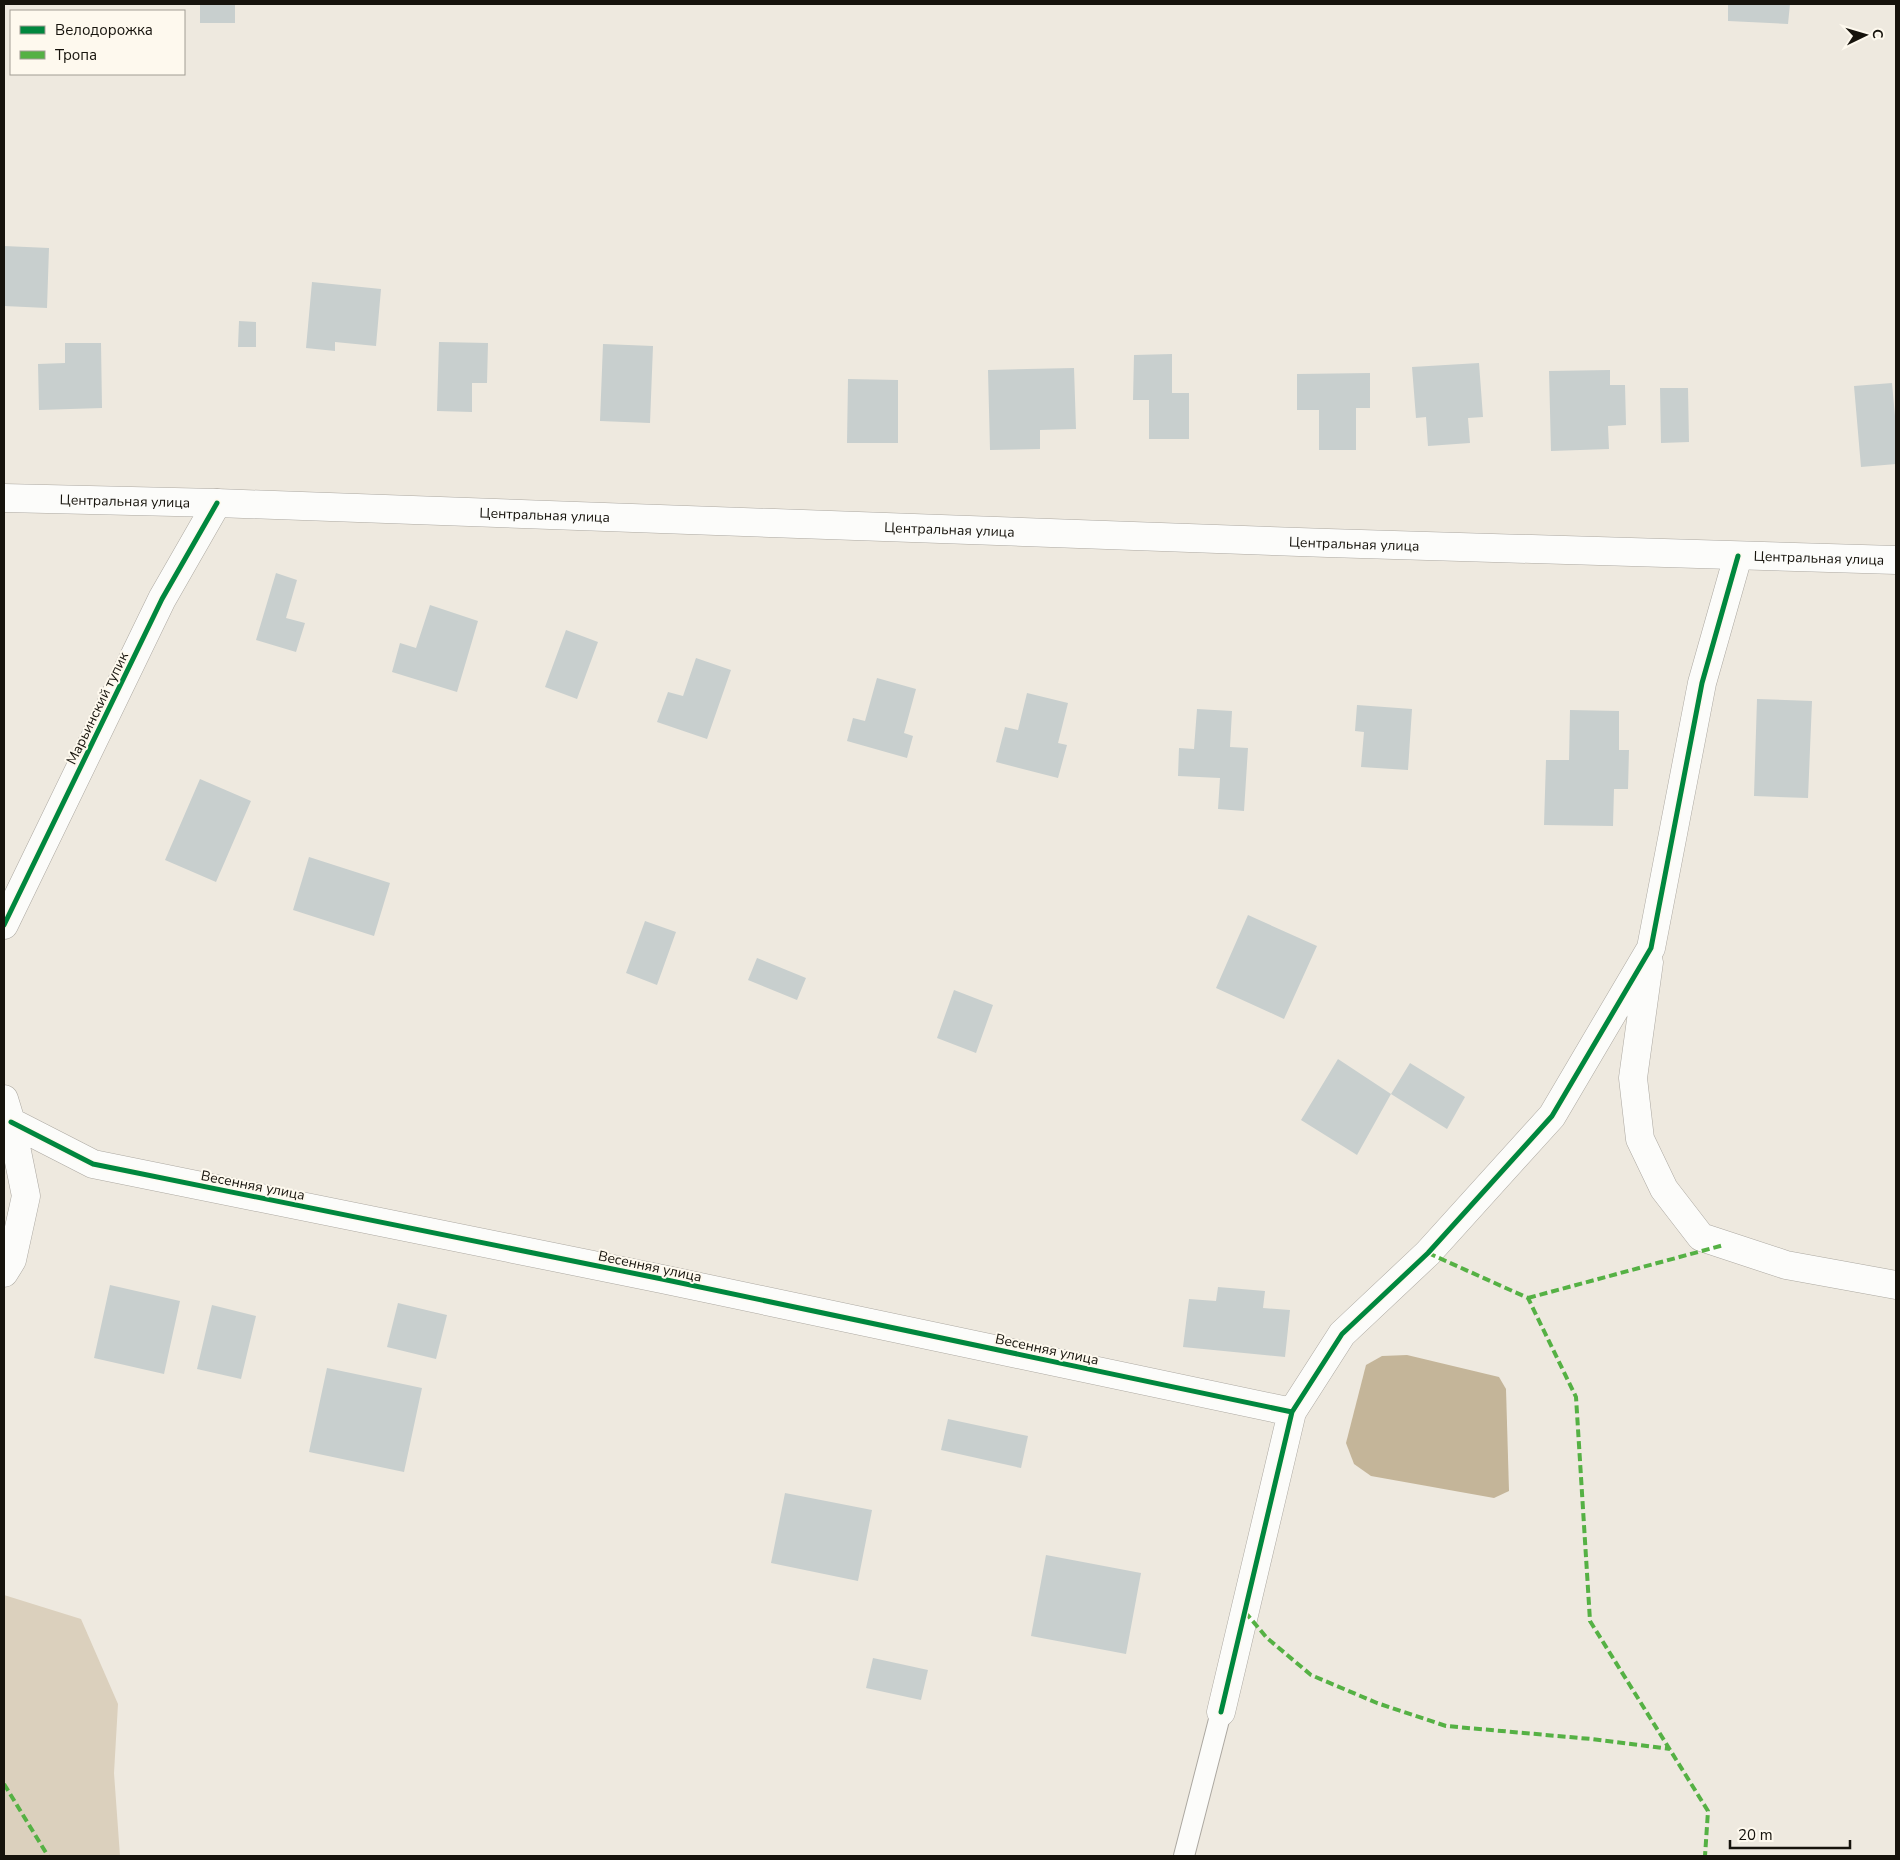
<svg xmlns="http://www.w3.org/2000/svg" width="1900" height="1860" font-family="'Nunito Sans',sans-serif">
<rect width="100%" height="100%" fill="#eee9df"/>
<!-- green -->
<path fill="#dbd0bd" d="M4,1595L81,1619L118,1704L114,1773L120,1856H4Z"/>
<!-- water -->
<path fill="#c4b599" d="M1407,1355L1499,1377L1506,1389L1509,1491L1494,1498L1371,1476L1354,1464L1346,1443L1366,1365L1382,1356Z"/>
<!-- building -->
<path fill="#c8cfce" d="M200,4H235V23H200Z
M1728,4H1790L1788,24L1728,21Z
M4,246L49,248L47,308L4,306Z
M312,282L381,289L376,346L335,342V351L306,348Z
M239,321L256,322V347H238Z
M439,342L488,343L487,383H472V412L437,411Z
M65,343H101L102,408L39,410L38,364L65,363Z
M603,344L653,346L650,423L600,421Z
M1172,354V393H1189V439H1149V400H1133L1134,355Z
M1479,363L1483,417L1468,418L1470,443L1428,446L1426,417L1416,418L1412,367Z
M1074,368L1076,429L1040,430V449L990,450L988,370Z
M1610,370V385H1625L1626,425L1608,426L1609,449L1551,451L1549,371Z
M1370,373V408H1356V450H1319V410H1297V374Z
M848,379L898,380V443H847Z
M1892,383L1896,427V464L1861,467L1854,386Z
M1660,388H1688L1689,442L1661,443Z
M276,573L297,580L286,618L305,623L296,652L256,640Z
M430,605L478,621L457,692L392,672L400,643L416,648Z
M566,630L598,642L577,699L545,687Z
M696,658L731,670L707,739L657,722L668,692L683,696Z
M877,678L916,689L904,733L913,736L907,758L847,741L853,718L865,721Z
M1027,693L1068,703L1058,743L1067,745L1058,778L996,762L1005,727L1018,730Z
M1757,699L1812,701L1808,798L1754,796Z
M1357,705L1412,709L1408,770L1361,767L1364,732L1355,731Z
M1197,709L1232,711L1230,747L1248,748L1244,811L1218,809L1220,778L1178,776L1179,748L1194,749Z
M1570,710L1619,711V750H1629L1628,789H1614L1613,826L1544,825L1546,760H1569Z
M200,779L251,801L216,882L165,860Z
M309,857L390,883L374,936L293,910Z
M1248,915L1317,946L1284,1019L1216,988Z
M645,921L676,932L657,985L626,973Z
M757,958L806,978L797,1000L748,980Z
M954,990L993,1005L976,1053L937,1038Z
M1338,1059L1391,1094L1357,1155L1301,1120Z
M1410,1063L1465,1097L1447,1129L1391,1094Z
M110,1285L180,1301L164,1374L94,1358Z
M1218,1287L1265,1291L1263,1308L1290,1310L1285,1357L1183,1347L1189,1299L1216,1301Z
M398,1303L447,1315L436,1359L387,1347Z
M212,1305L256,1316L241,1379L197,1369Z
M327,1368L422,1388L404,1472L309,1452Z
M948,1419L1028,1436L1021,1468L941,1450Z
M785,1493L872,1510L858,1581L771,1563Z
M1046,1555L1141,1573L1126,1654L1031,1636Z
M873,1658L928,1670L921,1700L866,1688Z"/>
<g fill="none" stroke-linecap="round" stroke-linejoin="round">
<defs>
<path id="service" d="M1184,1856L1221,1712"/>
<path id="minor" d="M4,925L162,599L217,503
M1649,962L1633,1078L1640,1139L1664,1189L1701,1237L1786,1265L1896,1285
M4,1099L11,1122L26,1196L12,1260L4,1273
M11,1122L93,1164L662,1279L1292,1412
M1221,1712L1292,1412L1342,1334L1428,1253L1552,1116L1651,948L1702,683L1738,556"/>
<g id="secondary">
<path id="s1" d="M4,498L217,503L1328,543L1896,560"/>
</g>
</defs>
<!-- service casing -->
<use href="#service" stroke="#aca8a1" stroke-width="22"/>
<!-- minor casing -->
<use href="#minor" stroke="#aca8a1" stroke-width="29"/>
<!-- secondary casing -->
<use href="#secondary" stroke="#aca8a1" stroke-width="29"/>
<!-- service -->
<use href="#service" stroke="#fcfcfa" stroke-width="20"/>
<!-- minor -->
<use href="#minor" stroke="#fcfcfa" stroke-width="28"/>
<!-- secondary -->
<use href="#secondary" stroke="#fcfcfa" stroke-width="28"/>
<!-- quiet -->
<path stroke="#55b144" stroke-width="4" stroke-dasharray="8 4" stroke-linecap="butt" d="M1428,1253L1528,1298L1576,1397L1590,1621L1708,1811L1705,1856
M1528,1298L1724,1245
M1245,1612L1267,1638L1311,1675L1377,1703L1446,1726L1591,1739L1670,1749
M4,1784L48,1856"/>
<defs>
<path id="cycleway" d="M4,925L162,599L217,503
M11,1122L93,1164L662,1279L1292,1412
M1221,1712L1292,1412L1342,1334L1428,1253L1552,1116L1651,948L1702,683L1738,556"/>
</defs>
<!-- cycleway casing -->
<use href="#cycleway" stroke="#fef9ee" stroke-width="8"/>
<!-- cycleway -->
<use href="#cycleway" stroke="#00873e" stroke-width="5"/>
</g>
<g text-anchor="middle" stroke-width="4" stroke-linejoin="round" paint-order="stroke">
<!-- street labels -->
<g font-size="14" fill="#16130c" stroke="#fef9ee">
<text dy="5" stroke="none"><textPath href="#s1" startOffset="121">Центральная улица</textPath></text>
<text dy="5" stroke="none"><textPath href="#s1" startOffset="541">Центральная улица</textPath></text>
<text dy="5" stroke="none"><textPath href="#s1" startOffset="946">Центральная улица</textPath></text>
<text dy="5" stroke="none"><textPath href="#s1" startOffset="1351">Центральная улица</textPath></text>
<text dy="5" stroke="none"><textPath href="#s1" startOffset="1816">Центральная улица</textPath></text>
<text transform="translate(97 708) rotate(-64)" y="5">Марьинский тупик</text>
<text transform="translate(253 1185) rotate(11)" y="5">Весенняя улица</text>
<text transform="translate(650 1266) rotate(12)" y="5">Весенняя улица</text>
<text transform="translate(1047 1349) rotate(12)" y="5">Весенняя улица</text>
</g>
</g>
<!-- border -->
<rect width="1900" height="1860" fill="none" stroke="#16130c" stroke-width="10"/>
<!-- legend -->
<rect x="10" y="10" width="175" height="65" fill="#fef9ee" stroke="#a19d94"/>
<rect x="20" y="26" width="25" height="8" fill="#00873e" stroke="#a19d94"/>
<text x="55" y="35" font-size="15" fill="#16130c">Велодорожка</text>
<rect x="20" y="51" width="25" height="8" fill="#55b144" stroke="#a19d94"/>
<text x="55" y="60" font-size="15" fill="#16130c">Тропа</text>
<!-- north arrow -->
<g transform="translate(1865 35) rotate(85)" stroke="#fef9ee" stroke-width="4" paint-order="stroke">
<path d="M0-4L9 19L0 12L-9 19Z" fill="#16130c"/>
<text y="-8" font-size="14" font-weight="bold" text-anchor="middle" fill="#16130c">С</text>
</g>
<!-- scale -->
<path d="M1730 1840v8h120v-8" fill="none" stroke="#16130c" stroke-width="2.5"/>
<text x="1738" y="1840" font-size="15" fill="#16130c" stroke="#fef9ee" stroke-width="4" paint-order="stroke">20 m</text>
</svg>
